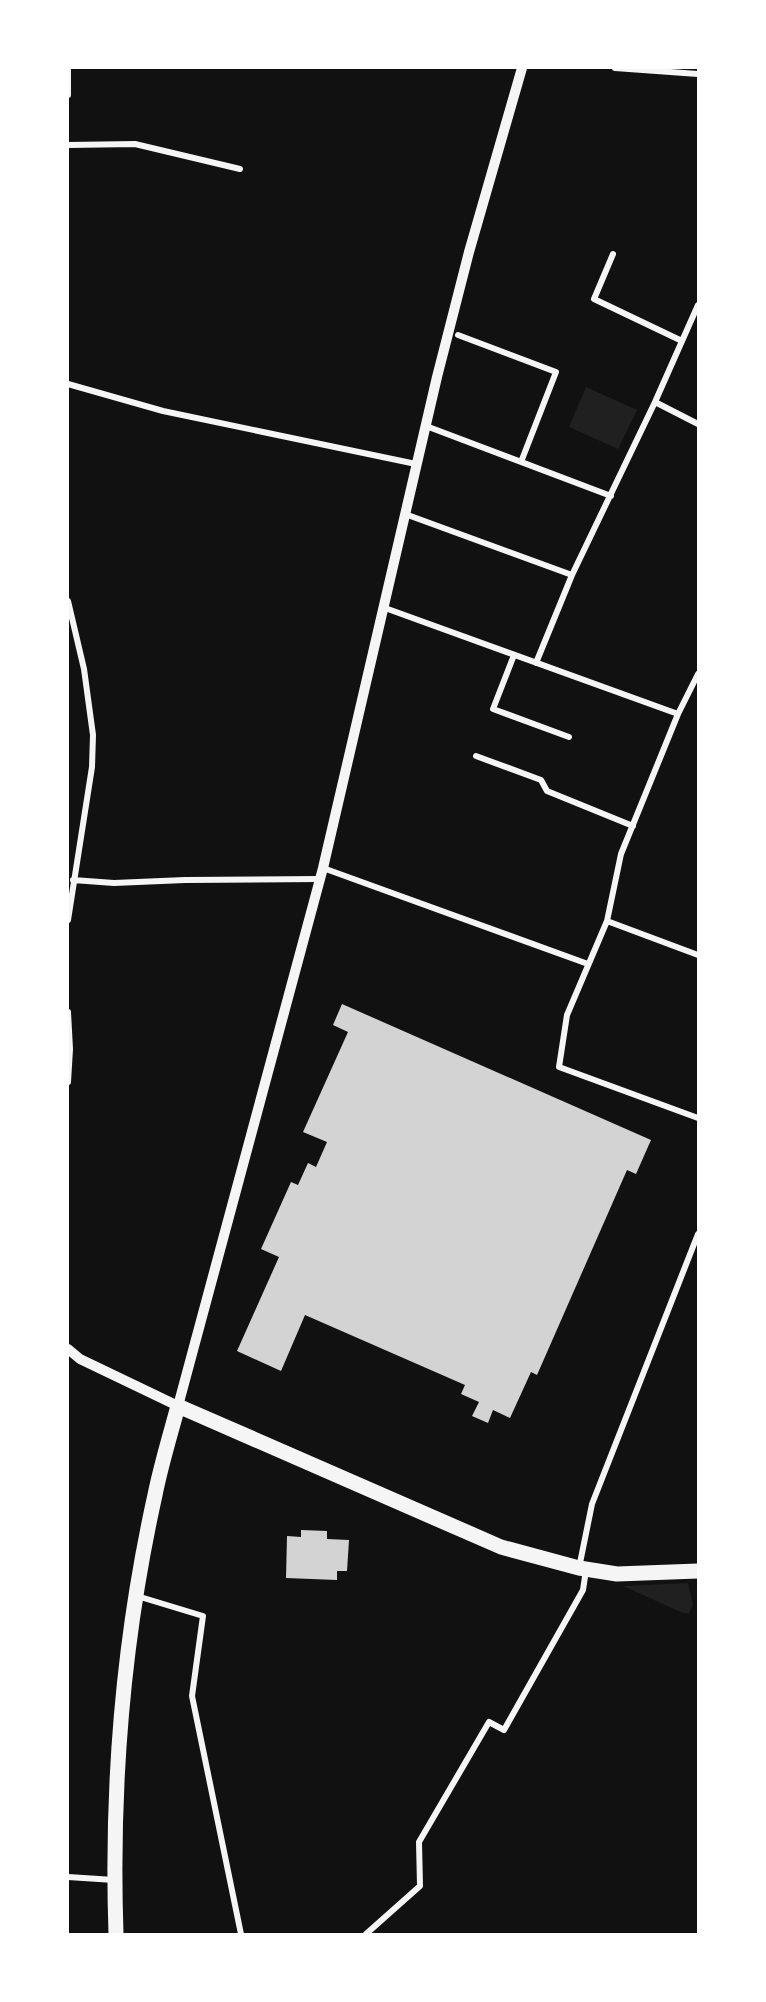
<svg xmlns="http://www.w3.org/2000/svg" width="766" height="2002" font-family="'Source Serif 4',serif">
<rect width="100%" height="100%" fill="#111"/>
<!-- green -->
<path fill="#202020" d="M586,387L637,410L618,449L569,427Z
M688,1583L693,1605L689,1613H683L623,1586Z"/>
<!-- building -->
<path fill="#d3d3d3" d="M342,1004L651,1140L636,1174L627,1170L537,1375L531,1372L510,1418L493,1410L488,1423L472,1416L479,1402L461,1394L465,1385L305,1315L281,1371L237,1351L279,1257L261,1249L291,1182L298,1185L308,1163L316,1167L327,1142L303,1132L348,1032L333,1025Z
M301,1530L327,1531V1539L349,1540L347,1571H337V1580L286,1578L287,1536L301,1537Z"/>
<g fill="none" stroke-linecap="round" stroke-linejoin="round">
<!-- minor -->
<path stroke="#f5f5f5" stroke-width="6" d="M615,68L698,74
M68,95V68
M68,145L135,144L240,169
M613,254L594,299L682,341
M458,335L556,372L521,462
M68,384L163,411L416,464
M655,402L698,424
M426,426L611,496
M405,514L572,575
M68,601L84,669L93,735L92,767L68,920
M385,608L678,714
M514,655L493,709L569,737
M536,663L572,575L655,402L698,305
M698,674L678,714L621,854L607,921L567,1015L559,1067L698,1118
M476,756L541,780L547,791L633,826
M323,868L588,964
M73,880L114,883L185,880L320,879
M607,921L698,955
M68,1012L70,1049L68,1082
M579,1568L592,1504L698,1234
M137,1596L203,1616L192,1696L241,1934
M68,1877L114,1880
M366,1934L420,1886L419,1842L489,1722L504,1730L583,1590L586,1570"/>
<!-- tertiary -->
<path stroke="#f5f5f5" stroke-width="10" d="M68,1349L80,1359L178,1406L323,868L437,377L469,252L522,68"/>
<!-- primary -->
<path stroke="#f5f5f5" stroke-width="15" d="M116,1934C111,1787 123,1639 155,1495C161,1465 170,1436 178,1406L501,1547L579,1568L617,1574L698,1571"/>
</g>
<!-- border -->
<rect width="766" height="2002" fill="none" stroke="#ffffff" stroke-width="138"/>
</svg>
